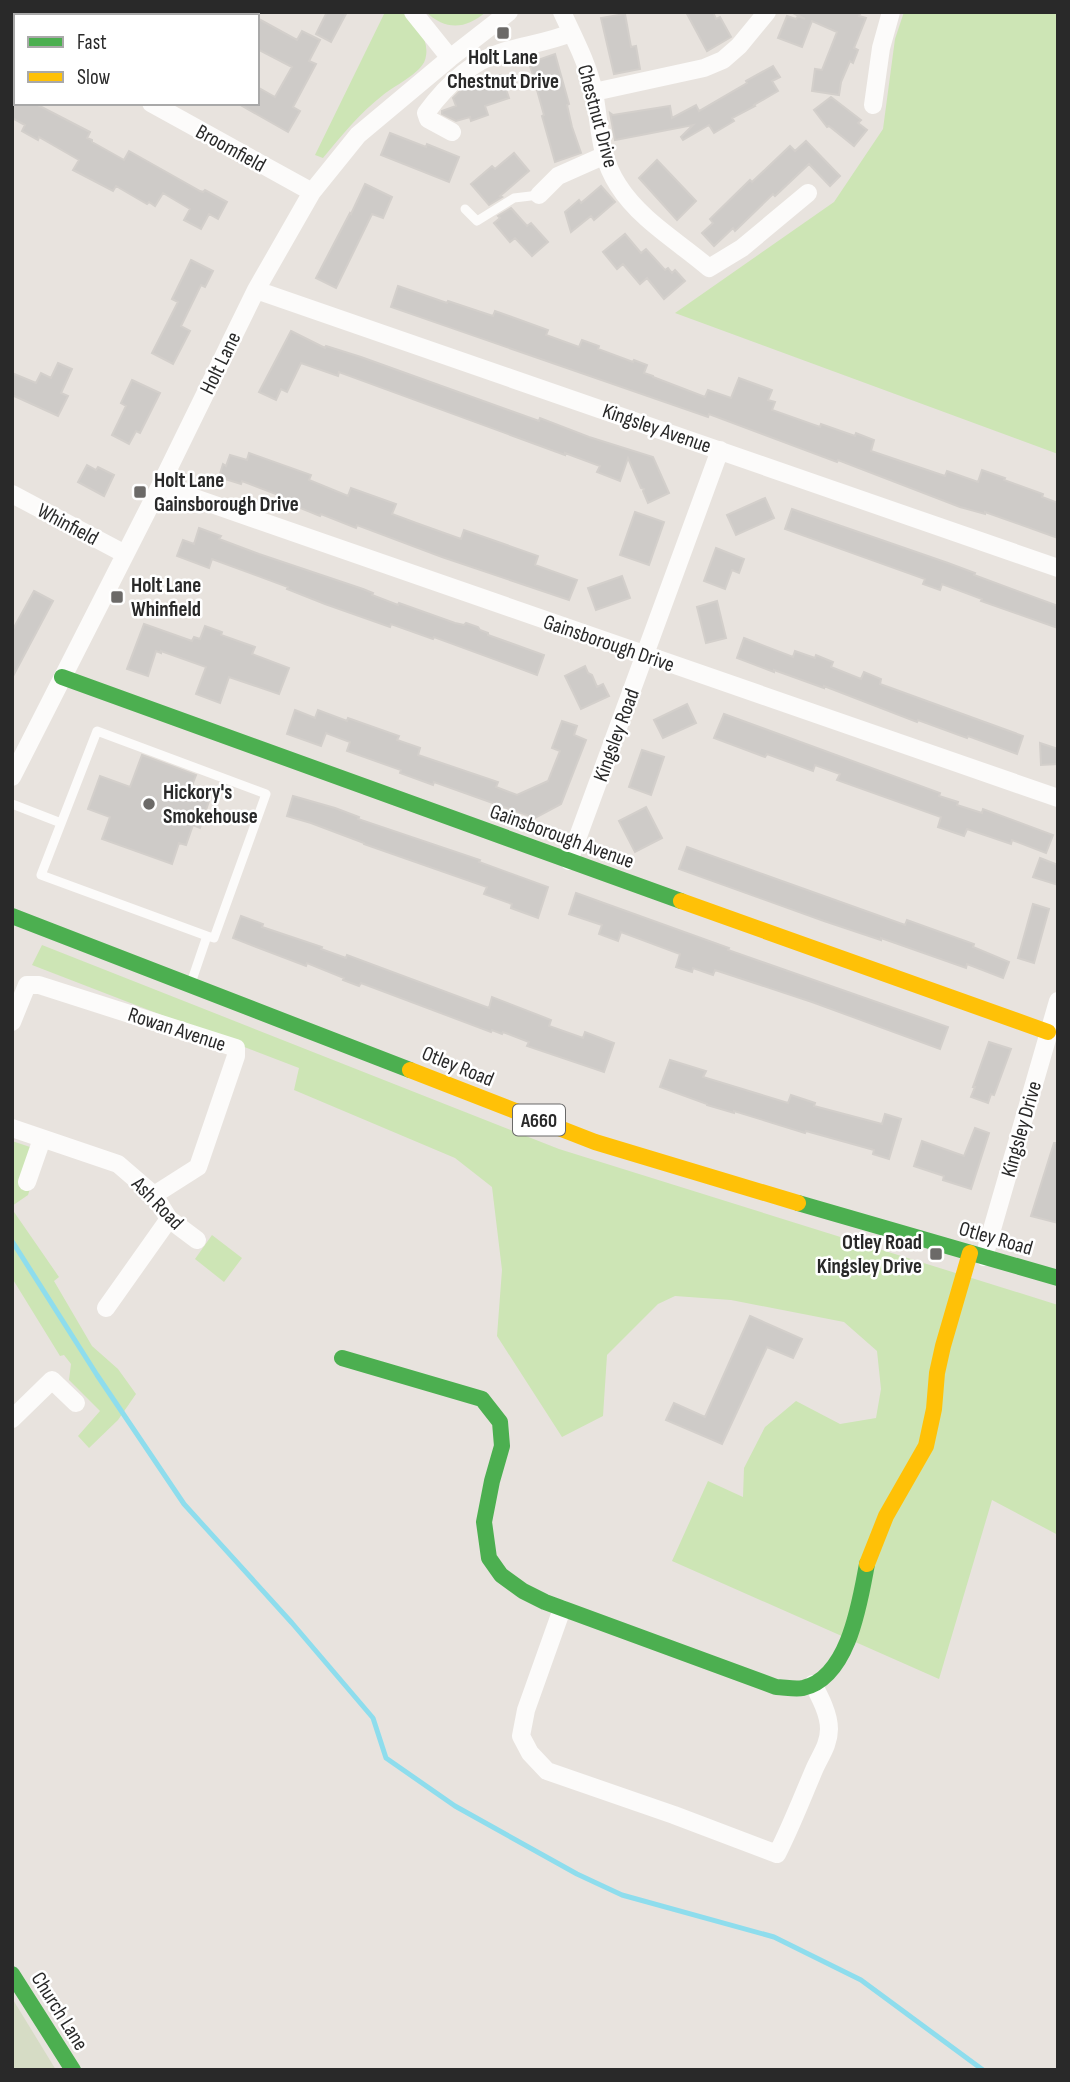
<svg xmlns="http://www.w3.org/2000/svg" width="1070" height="2082" font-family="'Sofia Sans Condensed',sans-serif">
<rect width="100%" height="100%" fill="#e8e3de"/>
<!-- green -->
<path fill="#cde5b5" d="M385,12H405C417,27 431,40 425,60C421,73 394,86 383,95C360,113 341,136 323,158L315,155Z
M426,12H486C466,29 446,31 426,12Z
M904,12H1058V454L675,313L834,202L883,129L895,39Z
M42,945L559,1149L1058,1305V1535L992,1500L939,1679L672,1561L708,1481L743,1497L744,1468L765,1427L796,1401L840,1424L876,1418L881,1389L877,1351L844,1322L731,1300L675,1296L658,1304L607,1355L603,1416L562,1437L497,1336L502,1270L492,1187L455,1158L294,1090L299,1068L32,965Z
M12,1141L42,1151L28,1195L12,1206Z
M12,1209L59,1277L54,1281L92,1346L118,1369L136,1394L118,1420L89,1448L78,1436L100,1411L69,1380L71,1364L64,1355L60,1356L12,1278Z
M212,1235L242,1258L224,1282L195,1259Z"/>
<!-- cemetery -->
<path fill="#d6dcc5" d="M12,1998L56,2070H12Z"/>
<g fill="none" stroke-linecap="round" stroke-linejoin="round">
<!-- stream -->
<path stroke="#8edded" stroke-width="5" d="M12,1241L97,1375L184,1504L292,1623L373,1718L386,1758L455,1806L577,1874L622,1895L774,1937L861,1980L983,2070"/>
</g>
<!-- building -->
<path fill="#cecbc8" stroke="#d3cfcb" stroke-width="2" d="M327,12H347L331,42L316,34Z
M686,12H713L716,19L720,17L731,37L707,51Z
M791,12H861L859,16L866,18L854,48L858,50L853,63L850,61L841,82L839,95L812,91L815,69L822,70L837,32L812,21L802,47L778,38L787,16L796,19L798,16L805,19Z
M625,14L631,47L636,46L640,69L614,74L601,18Z
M257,18L297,40L302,31L320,40L309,61L316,64L293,107L300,111L288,132L237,103H257V87L275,97L292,67L257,49Z
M555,54L569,104L567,105L572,127L581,153L555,162L542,116L544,115L537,90H538L529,63Z
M773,66L780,77L772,81L778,91L754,105L755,106L732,118L734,121L714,133L709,125L683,140L681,137L693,125L615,140L610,113L613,115L670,106L672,118L696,105L699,111L747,83L746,81Z
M501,75L509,98L485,106L488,115L471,121L470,117L456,121L442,114V111L456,106L453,98L461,90Z
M831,97L861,120L858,123L867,130L854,146L829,126L827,127L814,110Z
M12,103H34L90,132L87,138L92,140V142L124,160L129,151L200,191L203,192L205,190L227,202L218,219L209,214L201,229L184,220L190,209L163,193L155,206L149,202L147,204L116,186L113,191L73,170L79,160L39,137L38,140L22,131L25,125L12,118Z
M390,133L426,147L427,144L459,157L449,182L381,155Z
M806,141L840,176L830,186L809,164L775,196L773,194L735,231L733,228L714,246L702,233L713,223L710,219L750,180L752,182L790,146L795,151Z
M514,153L529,171L500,196L502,197L489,205L471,184L492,166L495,169Z
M657,160L696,201L677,220L639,178Z
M365,184L392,197L383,218L372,214L336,288L316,278L350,213L351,214Z
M601,186L615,202L594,220L591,216L571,232L565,212L579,200L581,203Z
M511,208L527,226L531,223L548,242L532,256L515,238L510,242L494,223L500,218L498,216Z
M625,234L641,253L646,249L665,270L668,268L672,273L675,270L685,281L664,299L647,278L640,284L623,264L617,269L603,252Z
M191,260L213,271L205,287L201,285L181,326L190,331L173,364L152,353L178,302L172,299Z
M398,286L447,303L448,301L493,316L495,311L548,330L546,335L579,347L582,340L599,346L598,349L633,362L634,360L647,365L644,373L653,376V377L705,397L708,390L731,398L739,378L772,390L768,400L775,402L772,410L820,427L821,424L855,436L856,433L874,440L871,451L945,476L947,471L978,482L982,470L1005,478L1004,480L1043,494L1042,497L1058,503V538L985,512V514L960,507L838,460L837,462L709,414L708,417L391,307Z
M291,331L325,348L326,346L361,357L539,421L540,418L589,437L653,457L669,493L648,503L643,491L644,489L641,488L628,458L620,481L597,472L600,466L565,453V455L339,372L338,376L301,363L287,392L281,389L276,400L259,392Z
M58,363L72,369L61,393L68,396L58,416L12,395V373L36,383L41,373L51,378Z
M132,380L160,393L140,433L136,431L129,444L112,435L126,406L121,403Z
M249,453L311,475L309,480L348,496L351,488L396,504L392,514L419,524L461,539L464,530L538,556L535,565L577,580L569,600L442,557L357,525L356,528L321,514L320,516L288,503L289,499L242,481L241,484L219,477L223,464L226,466L230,455L247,460Z
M87,465L96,470L98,467L114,475L104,496L78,482Z
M765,498L774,518L736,535L727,515Z
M792,509L948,563L975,573L974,575L1058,606V628L981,601L982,599L942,584L940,590L923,584L925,579L785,529Z
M635,512L664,522L649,565L620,555Z
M199,528L221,536L219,539L259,554L363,589L373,593L372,595L398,605L399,603L455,623L464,625L466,623L478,627L480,630L488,633V635L544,655L537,675L434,637L433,639L391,624L390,627L325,604L287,589L288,587L212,559L209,568L177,556L183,540L194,544Z
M716,548L744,559L739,573L732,570L725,589L704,581Z
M622,576L630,598L596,610L588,588Z
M34,591L53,601L12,678V631Z
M717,601L726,638L706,643L697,607Z
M144,624L192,641L194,637L200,639L205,626L222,632L221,635L255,647L252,654L289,668L279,694L229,677L220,703L196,694L206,667L161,651V653L156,651L148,676L127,669Z
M744,638L793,657L795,651L815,658L816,655L833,662L831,667L861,679L864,672L881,679L880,684L1023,736L1017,754L968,736L967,738L918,720L917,722L824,686V688L774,670V672L737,658Z
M585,666L588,673L592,675L597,687L603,684L609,696L581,709L565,676Z
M687,704L696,723L663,738L654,720Z
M295,710L315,718L318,710L347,721L348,718L399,736L397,740L420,748L418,755L498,782L496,787L517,795L548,781L560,751L552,748L562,721L577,726L574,735L586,740L561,804L535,818L434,782L433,785L400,773L401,770L347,751L350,742L326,733L321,746L287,734Z
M724,714L940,793L939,796L958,802L957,805L982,813L983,809L1053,835L1046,853L1012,840L1011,844L967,829L964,836L938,827L941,817L837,780L840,774L815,765L813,771L767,754L765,757L714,738Z
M1040,743L1058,749V764L1041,765Z
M642,750L664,757L651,795L629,787Z
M142,755L196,775L190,791L210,798L200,828L193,825L186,845L179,843L172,864L102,839L110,817L88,809L100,776L130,787Z
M293,796L335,808L359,817L358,819L480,860L479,862L548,887L538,918L511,908L512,904L484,894L487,887L364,844V843L311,823L287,816Z
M646,807L662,838L635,852L619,821Z
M687,847L905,925L907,920L974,944L973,947L1009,962L1003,978L967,964L966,968L881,938V940L824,921L679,869Z
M1040,858L1058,865V885L1033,877Z
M576,893L729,948L728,950L948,1027L940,1049L812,1002L721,972L715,970L713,975L693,968L692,972L676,967L680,954L621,932L618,941L599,934L602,925L569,914Z
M1033,904L1049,909L1034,963L1018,958Z
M241,916L263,924L262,927L322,947L321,949L346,958L347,955L489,1008L492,997L551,1020L549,1026L583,1038L585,1032L614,1043L604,1072L527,1046L529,1042L503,1032L502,1034L492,1030L491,1032L361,983L359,986L343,980L344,978L307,963L306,966L233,938Z
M989,1042L1011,1049L994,1095L991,1094L988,1103L971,1097L975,1087H973Z
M670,1060L706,1071L703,1077L788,1103L791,1095L815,1103L814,1106L882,1124L885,1114L901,1119L889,1159L873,1154L874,1150L806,1131L805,1133L734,1111V1113L707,1105V1104L660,1087Z
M975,1128L989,1133L971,1189L943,1180L944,1176L914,1166L922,1141L964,1156Z
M1054,1143H1058V1223L1031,1216Z
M750,1316L802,1339L793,1358L767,1347L722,1444L666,1420L674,1403L705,1417Z"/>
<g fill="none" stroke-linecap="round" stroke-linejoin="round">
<!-- lane -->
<path stroke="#fcfbfa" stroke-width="9" d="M465,209L477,221L514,198L539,195
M12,804L61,823
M192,980L207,936L41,875L97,731L266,794L214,938L207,936"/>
<!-- street -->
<path stroke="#fcfbfa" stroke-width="18" d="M413,12L450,58
M562,12C574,38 588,64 594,92C600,125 599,156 618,185C640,220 679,242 709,268L742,248L808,193
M12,27L16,29
M594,92L704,68L723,60L739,46L767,12
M151,103L312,192
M873,105L881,48L891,12
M452,132L428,119L426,113C445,87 470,62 502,52C525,45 549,42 571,33
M539,195L558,176L603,156
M256,290L1058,568
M160,486L1058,798
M12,494L125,554
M12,777L160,486L256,290L312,192L358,135L450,58L509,12
M569,861L720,450
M12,1022L27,985H39L236,1048V1056L198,1167L154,1195
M12,1128L118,1164L154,1195L169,1219L197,1240
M27,1182L42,1139
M984,1257L1058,1001
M106,1308L169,1219
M12,1419L52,1380L76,1403
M562,1609L526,1710L521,1736L530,1753L547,1771L674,1815L777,1854C791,1827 802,1798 814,1770C820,1756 829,1745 829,1729C829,1714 820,1697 813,1684"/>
<!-- fast -->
<path stroke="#4caf50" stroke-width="16" d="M62,677L681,901
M12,916L410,1070
M798,1203L1058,1278
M342,1358L482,1399L500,1422L502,1446L492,1481L484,1522L489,1558L501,1575L523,1591L545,1602L776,1687C784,1687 795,1690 803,1688C849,1678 860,1601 867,1564
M12,1974L73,2070"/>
<!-- slow -->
<path stroke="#ffc107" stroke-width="16" d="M681,901L1048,1032
M410,1070L595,1142L798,1203
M867,1564L886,1516L926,1446L934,1409L937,1373L943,1346L970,1253"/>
</g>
<!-- markers -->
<g fill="#6c6a68" stroke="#fff" stroke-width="2.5">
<rect x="496" y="26" width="14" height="14" rx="3.5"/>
<rect x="133" y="485" width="14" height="14" rx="3.5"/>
<rect x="110" y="590" width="14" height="14" rx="3.5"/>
<circle cx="149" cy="804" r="7"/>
<rect x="929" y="1247" width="14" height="14" rx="3.5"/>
</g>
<g text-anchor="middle" stroke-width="5" stroke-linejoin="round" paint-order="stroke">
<!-- shield labels -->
<rect fill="#fff" stroke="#696969" stroke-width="2" x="513" y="1104.5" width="52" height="31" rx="5"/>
<g font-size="19" font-weight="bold" fill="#292929">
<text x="539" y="1127">A660</text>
</g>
<!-- poi labels -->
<g font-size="21" font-weight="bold" fill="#292929" stroke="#fff" text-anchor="start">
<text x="503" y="64" text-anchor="middle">Holt Lane<tspan x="503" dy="24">Chestnut Drive</tspan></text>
<text x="154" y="487">Holt Lane<tspan x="154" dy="24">Gainsborough Drive</tspan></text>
<text x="131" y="592">Holt Lane<tspan x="131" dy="24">Whinfield</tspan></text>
<text x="163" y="799">Hickory's<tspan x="163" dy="24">Smokehouse</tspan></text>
<text x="922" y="1249" text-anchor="end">Otley Road<tspan x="922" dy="24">Kingsley Drive</tspan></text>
</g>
<!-- street labels -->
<g font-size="21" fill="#292929" stroke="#fff">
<text transform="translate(598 116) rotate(75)" y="7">Chestnut Drive</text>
<text transform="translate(231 148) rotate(29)" y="7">Broomfield</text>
<text transform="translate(220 363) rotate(-64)" y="7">Holt Lane</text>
<text transform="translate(657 428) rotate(19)" y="7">Kingsley Avenue</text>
<text transform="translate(68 524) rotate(28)" y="7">Whinfield</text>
<text transform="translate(609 643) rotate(19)" y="7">Gainsborough Drive</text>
<text transform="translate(616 735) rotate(-70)" y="7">Kingsley Road</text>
<text transform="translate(562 836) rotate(20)" y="7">Gainsborough Avenue</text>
<text transform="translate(177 1029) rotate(18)" y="7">Rowan Avenue</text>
<text transform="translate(458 1066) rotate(22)" y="7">Otley Road</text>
<text transform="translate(1021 1129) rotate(-74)" y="7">Kingsley Drive</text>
<text transform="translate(158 1203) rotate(46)" y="7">Ash Road</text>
<text transform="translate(996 1238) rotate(16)" y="7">Otley Road</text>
<text transform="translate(60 2011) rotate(58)" y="7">Church Lane</text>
</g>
</g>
<!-- border -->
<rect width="1070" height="2082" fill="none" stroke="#292929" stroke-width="28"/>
<!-- legend -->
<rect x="14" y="14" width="245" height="91" fill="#ffffff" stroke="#a9a9a9" stroke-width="2"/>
<rect x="28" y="37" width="35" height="10" fill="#4caf50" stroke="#a9a9a9" stroke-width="2"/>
<text x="77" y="49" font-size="21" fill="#292929">Fast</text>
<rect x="28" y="72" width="35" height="10" fill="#ffc107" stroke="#a9a9a9" stroke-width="2"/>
<text x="77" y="84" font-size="21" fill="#292929">Slow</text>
</svg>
